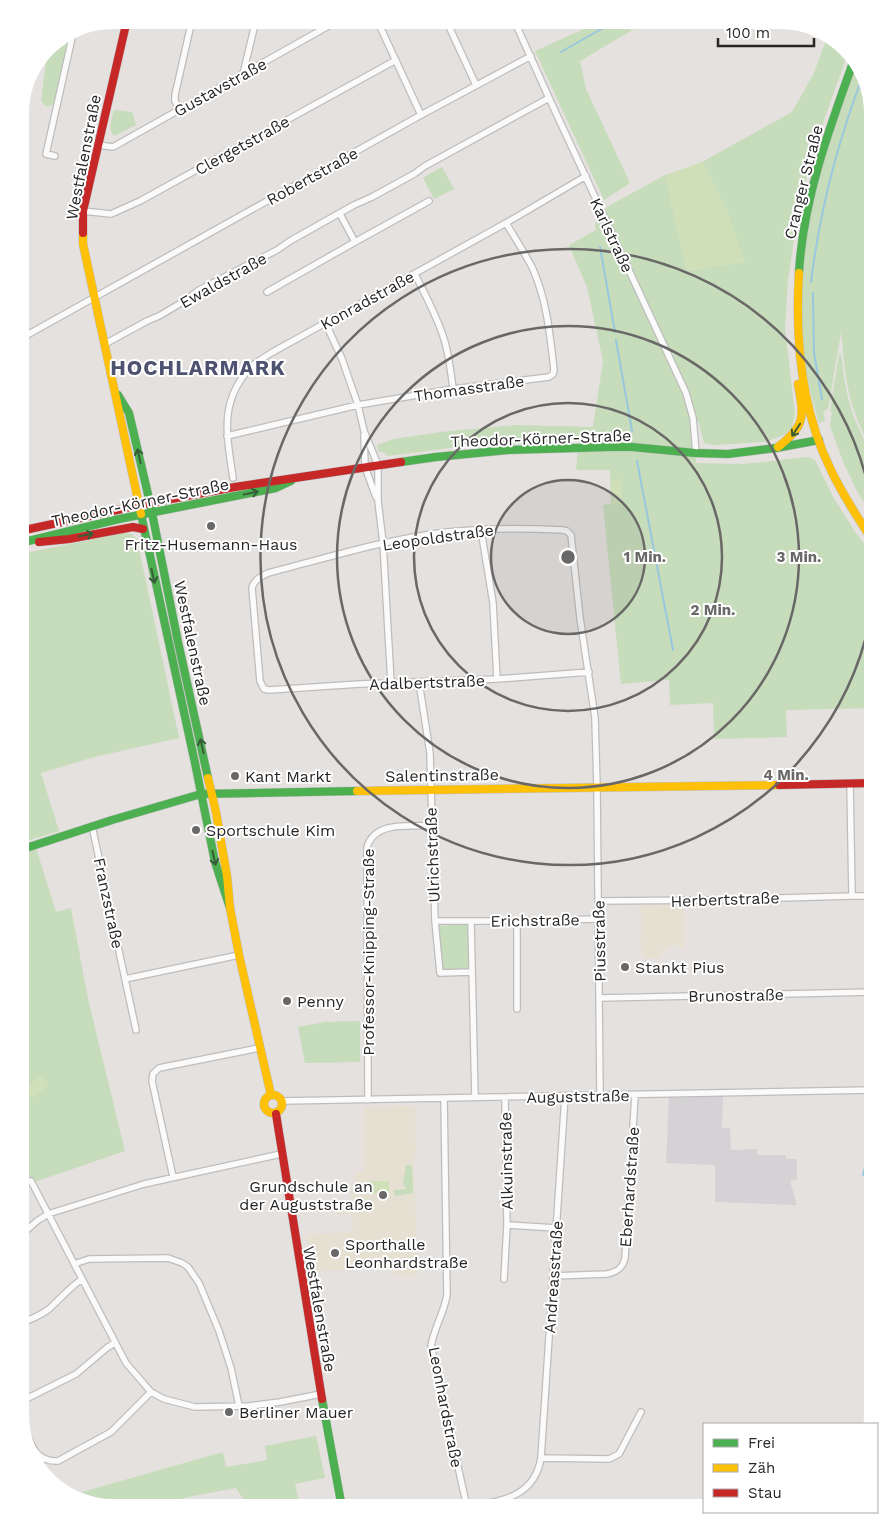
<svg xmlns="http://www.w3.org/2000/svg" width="893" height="1528" font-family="'Work Sans',sans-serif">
<rect width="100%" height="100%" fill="#e4e1de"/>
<!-- industrial -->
<path fill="#d5d2d5" d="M723,1096L722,1128H730L731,1150L757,1149V1155H785L786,1159H797V1179L790,1181L797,1205L715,1202V1165L666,1163L669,1097Z"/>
<!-- education -->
<path fill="#e6e0d3" d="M641,905H684L685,948H678V944L670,945L669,949L661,950V958H644L639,942H641Z
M415,1106L416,1148L414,1165L418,1276H394L393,1268L311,1271L306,1235L353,1232L352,1214H334L332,1202H351V1188H355V1172H365L364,1107Z"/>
<!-- green -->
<path fill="#c6dcba" d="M604,20H649L580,61L586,89L630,183L604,200L535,51Z
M827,34L832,36L848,53L824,120L807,176L796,226L788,280L785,329L795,413L792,427L784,435L765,442L714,445L704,443L698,421H694L696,463L743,464L809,457L815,460L833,497L856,533L873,555V708L786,710L787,737L714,739L713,703L670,705L669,680L621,684L604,515L603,505L611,504L610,470H576L579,440L450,448L387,456L385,453L378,451L377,445L394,439L441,432L516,425L593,427L603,361L587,287L569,245L596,230L595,223L607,207L665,175L687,271L744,262L728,214L702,162L792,112L813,75L824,46Z
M65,35L69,36L55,100C53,105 52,106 46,106L41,101L48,46Z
M857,64L864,72L873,112V455C866,439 858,423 853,407C845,383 844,357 841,332L829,404L827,410L823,411L825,421L819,423C811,395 804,367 801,337C793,244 825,150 857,64Z
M114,110L132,112L136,125L114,136C107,128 112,119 114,110Z
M442,167L454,189L434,199L423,178Z
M839,354H841L844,378L848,398L854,418L873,460V517L858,493L844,464L830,426L832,412L830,411Z
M124,533L132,534L137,539L179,738L94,757L41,773L59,831L20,843V554Z
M36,848L56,912L71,908L88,999L125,1151L37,1181L26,1183L22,1178L20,1179V853Z
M462,924H465L468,927L469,966L464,970H444L443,969L438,926Z
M360,1021V1062L305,1063L298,1027L325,1022Z
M406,1165H412L413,1193L395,1196L394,1190L406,1189L403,1183Z
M316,1436L325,1478L295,1484L300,1508H249L236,1488L193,1496L146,1508H107L86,1501L82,1492L223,1452L226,1467L267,1460L265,1446Z"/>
<!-- pitch -->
<path fill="#cfe0b8" d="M702,162L728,214L745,262L687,271L665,175Z
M611,479H621L622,504H612Z
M41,1075L49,1085L33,1098L25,1089Z
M369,1181H389V1194H370Z"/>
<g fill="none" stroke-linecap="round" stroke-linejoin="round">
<!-- stream -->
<path stroke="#98c8de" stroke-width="2" d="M561,52L617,20
M600,247L615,332
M811,282C820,210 838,140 864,73
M813,293L814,353L822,399
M616,340L632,431
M637,461L673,650
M863,1175L866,1163L873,1151"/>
<defs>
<path id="street" d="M377,20L421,115
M446,20L476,85
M514,20L549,98L686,393L693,418L696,453
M243,74L256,20
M180,110L175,101V95L192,20
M98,145L113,147L339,20
M55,156L46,154L74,29
M83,211L111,214L140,201L396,60
M340,214L355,242L429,201
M415,274C425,295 437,316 444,339C449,355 451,372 453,389
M267,292L355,242
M326,324L342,359L358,405L364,431L378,465V501L383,543L391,683
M20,339L421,115L531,56
M105,344L147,321L159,316L186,300L199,290L277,250L290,241L354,205L372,197L414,174L425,166L549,98
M364,435L365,467L376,497
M227,436L358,405L453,389L549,377L553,374L554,370C550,335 547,300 532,267C524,252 515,238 506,223
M233,478C227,436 218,401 252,366C258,361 265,357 271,353L506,223L586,176
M481,530L493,603L497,679
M589,672L497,679L360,684L269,690L264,689L260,681L252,588C254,580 260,577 268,573C327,558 386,539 447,532C485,528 524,528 562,530L567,531L571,535L580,618L595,718L597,787L600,1096
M419,682L430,753L435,921L440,973L472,972
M850,783L852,896H873
M92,826L136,1030
M598,901L713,900L852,896
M435,921H471L475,1098
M471,921H517L598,919
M517,921V1009
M125,979L239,955
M599,998L873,992
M444,1098L447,1295C444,1313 434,1328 431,1346L467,1507
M368,1100L367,847C375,821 410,826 431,826
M282,1101L873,1090
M173,1177L152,1081L153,1074L159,1068L259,1048
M31,1181L126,1363L151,1392L164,1399L195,1407L249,1406L280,1402L321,1394
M507,1225L556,1228
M20,1236L37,1221L48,1214L144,1184L281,1154
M74,1264L89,1259L168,1258L182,1263L188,1267L199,1283L219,1331L231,1368L239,1406
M553,1276L607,1274C617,1272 623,1268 625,1258L635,1095
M504,1279L507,1225L505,1097
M20,1324C30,1319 40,1316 49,1309C60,1299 69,1288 82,1279
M20,1402L76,1374L108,1347L115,1343
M21,1419C29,1438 33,1463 58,1461L111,1432L151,1392
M541,1458L609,1459L619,1454L641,1412
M41,1459L40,1464L44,1473
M464,1508C499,1501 534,1499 541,1458L565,1096"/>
<path id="fast" d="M799,273C803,200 829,129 854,60
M118,395L129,413L150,503L178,642L208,778
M401,462L436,457L508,450L611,447H632L695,453L728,454L776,448L819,440
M141,514L195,763L215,862L230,908
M20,543L119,519L276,488L291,481
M20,850L112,820L201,794L357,791
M322,1399L342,1508"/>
<path id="slow" d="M83,233V244L141,514
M799,273C795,339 801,408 830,468C842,494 857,517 873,541
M778,447C806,425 804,417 798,384
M208,778L216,812L227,876L230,908L239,955L271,1095
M357,791L779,785
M264 1104a9 9 0 1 1 18 0a9 9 0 1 1-18 0Z"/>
<path id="jam" d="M83,233V211L127,20
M20,531L150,503L235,487L401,462
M39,542L69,539L133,527L143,529
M779,785L873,783
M276,1114L322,1399"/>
</defs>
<!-- street casing -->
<use href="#street" stroke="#bebdbe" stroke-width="8"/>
<!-- fast casing -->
<use href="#fast" stroke="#bebdbe" stroke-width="9"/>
<!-- slow casing -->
<use href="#slow" stroke="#bebdbe" stroke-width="9"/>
<!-- jam casing -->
<use href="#jam" stroke="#bebdbe" stroke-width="9"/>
<!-- street -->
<use href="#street" stroke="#fbfafa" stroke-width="5.5"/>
<!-- fast -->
<use href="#fast" stroke="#4caf50" stroke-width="8"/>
<!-- slow -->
<use href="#slow" stroke="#ffc107" stroke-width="8"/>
<!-- jam -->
<use href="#jam" stroke="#c62828" stroke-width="8"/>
</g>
<!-- one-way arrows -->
<defs><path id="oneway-shaft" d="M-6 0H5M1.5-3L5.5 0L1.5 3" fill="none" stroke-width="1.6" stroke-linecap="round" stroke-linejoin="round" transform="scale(1.25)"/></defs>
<g stroke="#365d37">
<use href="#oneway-shaft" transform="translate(796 430) rotate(123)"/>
<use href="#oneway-shaft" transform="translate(139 456) rotate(-103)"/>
<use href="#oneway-shaft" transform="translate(251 493) rotate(-11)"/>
<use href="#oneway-shaft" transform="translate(86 535) rotate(-11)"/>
<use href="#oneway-shaft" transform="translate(153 576) rotate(78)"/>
<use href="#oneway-shaft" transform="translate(202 746) rotate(-103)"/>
<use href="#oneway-shaft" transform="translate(214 858) rotate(77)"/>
</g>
<!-- distance rings -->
<circle cx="568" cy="557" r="77" fill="#696867" fill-opacity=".12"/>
<g fill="none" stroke="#696867" stroke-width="2.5">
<circle cx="568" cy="557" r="77"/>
<circle cx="568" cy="557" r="154"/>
<circle cx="568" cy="557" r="231"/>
<path d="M873 603A308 308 0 1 1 873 511"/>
</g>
<!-- markers -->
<g fill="#696867" stroke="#fff" stroke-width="2">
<circle cx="211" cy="526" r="5"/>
<circle cx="235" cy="776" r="5"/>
<circle cx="196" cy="830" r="5"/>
<circle cx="625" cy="967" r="5"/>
<circle cx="287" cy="1001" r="5"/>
<circle cx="383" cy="1195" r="5"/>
<circle cx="335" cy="1253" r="5"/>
<circle cx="229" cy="1412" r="5"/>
</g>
<g text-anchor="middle" stroke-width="4" stroke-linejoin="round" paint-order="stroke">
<!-- street labels -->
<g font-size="16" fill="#272727" stroke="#fff">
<text transform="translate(220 87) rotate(-29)" y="6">Gustavstraße</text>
<text transform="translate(242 145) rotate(-29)" y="6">Clergetstraße</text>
<text transform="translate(83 157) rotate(-79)" y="6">Westfalenstraße</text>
<text transform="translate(312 176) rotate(-29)" y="6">Robertstraße</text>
<text transform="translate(803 182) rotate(-76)" y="6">Cranger Straße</text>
<text transform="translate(612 235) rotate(65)" y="6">Karlstraße</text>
<text transform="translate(223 280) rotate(-29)" y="6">Ewaldstraße</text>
<text transform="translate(367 300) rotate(-29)" y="6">Konradstraße</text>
<text transform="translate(469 388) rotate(-8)" y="6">Thomasstraße</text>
<text transform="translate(541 438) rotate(-2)" y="6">Theodor-Körner-Straße</text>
<text transform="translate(140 502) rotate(-12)" y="6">Theodor-Körner-Straße</text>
<text transform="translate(438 537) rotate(-8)" y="6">Leopoldstraße</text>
<text transform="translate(193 643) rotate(78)" y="6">Westfalenstraße</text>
<text transform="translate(427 682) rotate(-2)" y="6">Adalbertstraße</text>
<text transform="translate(442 775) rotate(-1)" y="6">Salentinstraße</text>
<text transform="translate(432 855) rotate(-92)" y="6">Ulrichstraße</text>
<text transform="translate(725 899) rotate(-2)" y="6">Herbertstraße</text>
<text transform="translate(109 903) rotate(78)" y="6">Franzstraße</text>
<text transform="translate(535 920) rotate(-1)" y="6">Erichstraße</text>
<text transform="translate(599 941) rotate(-91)" y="6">Piusstraße</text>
<text transform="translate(368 952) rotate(-90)" y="6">Professor-Knipping-Straße</text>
<text transform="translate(736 995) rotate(-1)" y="6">Brunostraße</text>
<text transform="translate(578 1096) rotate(-1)" y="6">Auguststraße</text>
<text transform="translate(506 1161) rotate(-91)" y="6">Alkuinstraße</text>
<text transform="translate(629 1187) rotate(-86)" y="6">Eberhardstraße</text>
<text transform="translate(553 1277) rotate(-86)" y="6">Andreasstraße</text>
<text transform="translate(320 1309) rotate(80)" y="6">Westfalenstraße</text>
<text transform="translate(446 1407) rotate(79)" y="6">Leonhardstraße</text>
</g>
<!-- poi labels -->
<g font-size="16" fill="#272727" stroke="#fff" text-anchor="start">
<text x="211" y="550" text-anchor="middle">Fritz-Husemann-Haus</text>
<text x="245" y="782">Kant Markt</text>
<text x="206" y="836">Sportschule Kim</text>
<text x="635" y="973">Stankt Pius</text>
<text x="297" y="1007">Penny</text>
<text x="373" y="1192" text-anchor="end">Grundschule an<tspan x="373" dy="18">der Auguststraße</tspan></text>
<text x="345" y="1250">Sporthalle<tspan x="345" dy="18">Leonhardstraße</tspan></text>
<text x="239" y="1418">Berliner Mauer</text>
</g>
<!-- district labels -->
<g font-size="21" font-weight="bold" letter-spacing="1" fill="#4d5271" stroke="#fff">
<text x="198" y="375">HOCHLARMARK</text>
</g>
</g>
<!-- crop -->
<path d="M0 0H893V1528H0ZM113 29H780A84 84 0 0 1 864 113V1415A84 84 0 0 1 780 1499H113A84 84 0 0 1 29 1415V113A84 84 0 0 1 113 29Z" fill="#fff" fill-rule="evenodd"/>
<circle cx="568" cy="557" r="8" fill="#696867" stroke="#fff" stroke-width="2.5"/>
<g font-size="15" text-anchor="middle" font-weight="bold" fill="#696867" stroke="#fff" stroke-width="4" stroke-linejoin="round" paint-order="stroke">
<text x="645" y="562">1 Min.</text>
<text x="799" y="562">3 Min.</text>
<text x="713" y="615">2 Min.</text>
<text x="786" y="780">4 Min.</text>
</g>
<!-- legend -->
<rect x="703" y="1423" width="175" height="90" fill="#ffffff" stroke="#a9a9a9"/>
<rect x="713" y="1439" width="25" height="8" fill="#4caf50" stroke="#a9a9a9"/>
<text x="748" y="1448" font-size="15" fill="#272727">Frei</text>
<rect x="713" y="1464" width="25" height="8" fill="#ffc107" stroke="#a9a9a9"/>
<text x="748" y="1473" font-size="15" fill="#272727">Zäh</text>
<rect x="713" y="1489" width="25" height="8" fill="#c62828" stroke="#a9a9a9"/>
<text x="748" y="1498" font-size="15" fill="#272727">Stau</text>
<!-- scale -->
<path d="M718 38v8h96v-8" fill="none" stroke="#272727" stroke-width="2.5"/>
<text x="726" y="38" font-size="15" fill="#272727" stroke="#ffffff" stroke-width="4" paint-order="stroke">100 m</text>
</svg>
